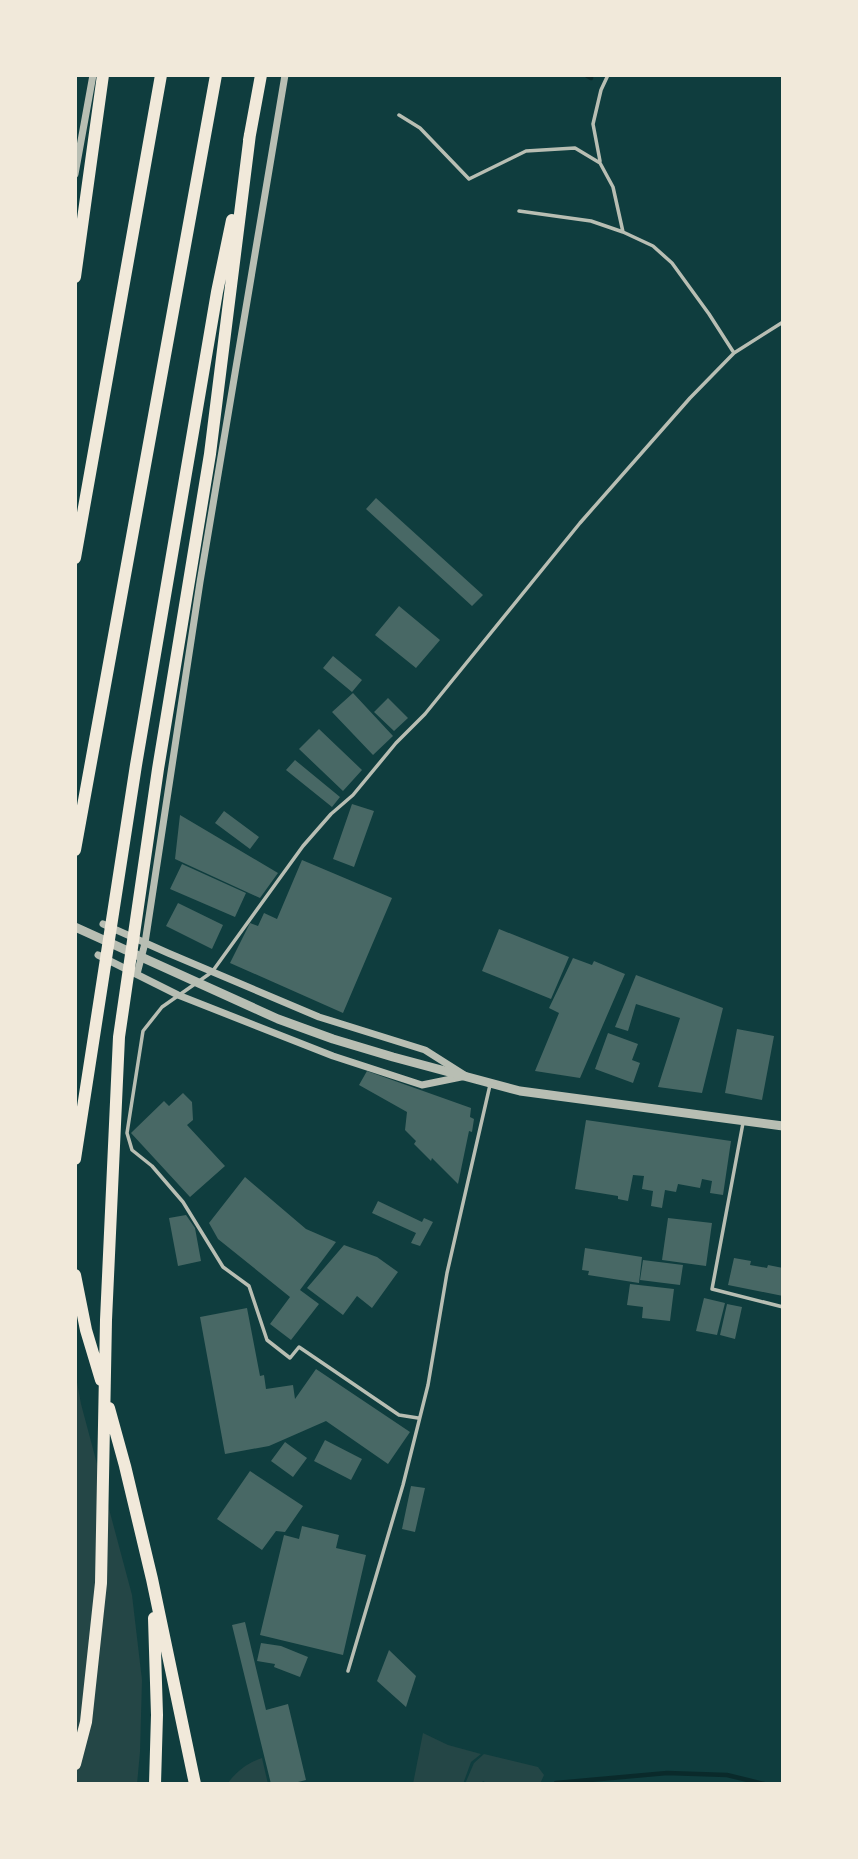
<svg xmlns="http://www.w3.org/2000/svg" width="858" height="1859" font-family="'Fira Sans Condensed',sans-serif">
<rect width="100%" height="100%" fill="#0f3d3e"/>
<!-- green -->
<path fill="#244646" d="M75,1371L81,1404L132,1595L142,1680L140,1752L137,1784H75Z
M423,1733L448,1745L481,1754L471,1762L463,1784H413Z
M484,1754L538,1767L544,1775L540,1784H532L528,1782L527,1784H488L483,1781L481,1784H465L474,1763Z
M262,1758L268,1784H227C237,1771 247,1763 262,1758Z"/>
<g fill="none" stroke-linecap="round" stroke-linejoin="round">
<!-- stream -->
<path stroke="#0a2a2b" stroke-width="4.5" d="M586,75L591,78
M556,1783L667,1773L727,1775L764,1784"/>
</g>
<!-- building -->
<path fill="#486865" d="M376,498L483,595L472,606L366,509Z
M399,606L440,640L416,668L375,635Z
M333,656L362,680L352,692L323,668Z
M353,693L393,736L373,755L332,712Z
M388,698L408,718L394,731L374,712Z
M319,729L362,770L343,791L299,749Z
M295,760L340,797L332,807L286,770Z
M352,804L374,811L354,867L333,859Z
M224,811L259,837L250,849L215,823Z
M180,815L278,873L260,898L175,859Z
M302,860L392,898L343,1013L230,963L250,923L258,926L264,913L277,919Z
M182,864L246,893L235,917L170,889Z
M178,903L223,925L212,949L166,926Z
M499,929L569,957L551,999L482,971Z
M573,958L592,965L594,961L625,974L580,1078L535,1071L559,1013L549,1008Z
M636,975L723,1008L702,1093L658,1087L680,1018L636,1004L628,1031L615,1027Z
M737,1029L774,1036L762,1100L725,1093Z
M608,1033L638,1044L632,1060L640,1063L633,1083L595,1069Z
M367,1071L471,1108L470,1117L474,1119L472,1132L469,1131L458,1184L432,1158L431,1161L414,1144L416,1141L405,1130L407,1112L359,1085Z
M183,1093L192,1102L193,1120L187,1125L225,1166L190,1197L131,1133L164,1101L169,1106Z
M586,1120L731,1141L723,1195L710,1193L712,1181L702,1179L700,1188L678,1184L676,1192L665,1190L662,1208L651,1206L653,1191L642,1189L644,1176L633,1175L628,1201L618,1199V1196L575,1189Z
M245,1177L306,1229L336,1242L300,1290L319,1304L291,1340L270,1324L290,1297L218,1239L209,1223Z
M378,1201L422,1222L424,1218L433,1222L420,1246L411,1243L416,1233L372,1213Z
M186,1215L195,1228L201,1261L178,1266L169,1218Z
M668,1218L712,1223L706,1266L662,1260Z
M344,1245L377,1257L398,1272L372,1308L357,1296L343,1315L307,1288Z
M585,1248L642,1257L639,1283L588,1275L589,1271L582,1270Z
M734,1258L751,1261L750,1265L767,1268L768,1265L783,1268V1296L728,1285Z
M643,1260L683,1265L680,1285L640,1280Z
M630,1284L674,1289L670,1321L642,1318L643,1307L627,1305Z
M704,1298L725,1303L717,1335L696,1331Z
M727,1304L742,1307L735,1339L720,1335Z
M247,1308L260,1376L264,1375L266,1389L293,1385L295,1399L316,1369L410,1432L388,1464L326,1421L269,1446L225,1454L200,1317Z
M325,1440L362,1459L351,1480L314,1461Z
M285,1442L307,1458L293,1477L271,1461Z
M250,1471L303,1506L285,1532L276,1531L262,1550L217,1519Z
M411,1486L425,1488L415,1532L402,1529Z
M302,1526L339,1535L336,1548L366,1555L343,1655L260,1635L284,1535L299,1539Z
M245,1622L266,1710L288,1704L306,1780L290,1784H271L232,1625Z
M261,1643L281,1646L308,1657L300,1677L274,1667L275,1664L257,1661Z
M389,1650L416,1676L406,1707L377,1681Z"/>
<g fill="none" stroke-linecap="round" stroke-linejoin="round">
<!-- service -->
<path stroke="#b8beb3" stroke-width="3.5" d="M399,115L420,128L469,179L526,151L575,148L600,163L613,187L623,232
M600,161L593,124L601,90L608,75
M519,211L591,221L623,232L653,246L672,263L709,314L734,353
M743,1123L712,1289L783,1307
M418,1418L399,1415L299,1347L290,1358L267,1340L249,1286L223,1267L183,1202L152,1166L132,1150L127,1133L143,1031L162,1007L212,972L303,846L331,814L353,795L396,743L425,714L580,523L690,398L734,353L783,322
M348,1671L403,1485L428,1385L447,1273L490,1085"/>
<!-- minor -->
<path stroke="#b8beb3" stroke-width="7" d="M75,174L93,75
M98,955L178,995L333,1056L422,1085L466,1076L425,1050L319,1017L168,953L103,924
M137,974L145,943L200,582L285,75"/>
<!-- tertiary -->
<path stroke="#b8beb3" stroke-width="9" d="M75,927L278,1019L333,1039L393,1057L520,1091L783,1126"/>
<!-- motorway -->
<path stroke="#f1e9da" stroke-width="12" d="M249,140L261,75
M75,277L103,75
M75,558L161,75
M75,850L216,75
M75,1159L136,765L217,292L232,220
M75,1275L86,1330L101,1380
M109,1408L125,1466L152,1579L195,1784
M154,1618L157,1715L155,1784
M75,1764L86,1722L101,1583L106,1320L119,1037L158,769L210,454L250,134"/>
</g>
<!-- border -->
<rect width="858" height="1859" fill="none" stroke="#f1e9da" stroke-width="154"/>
</svg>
